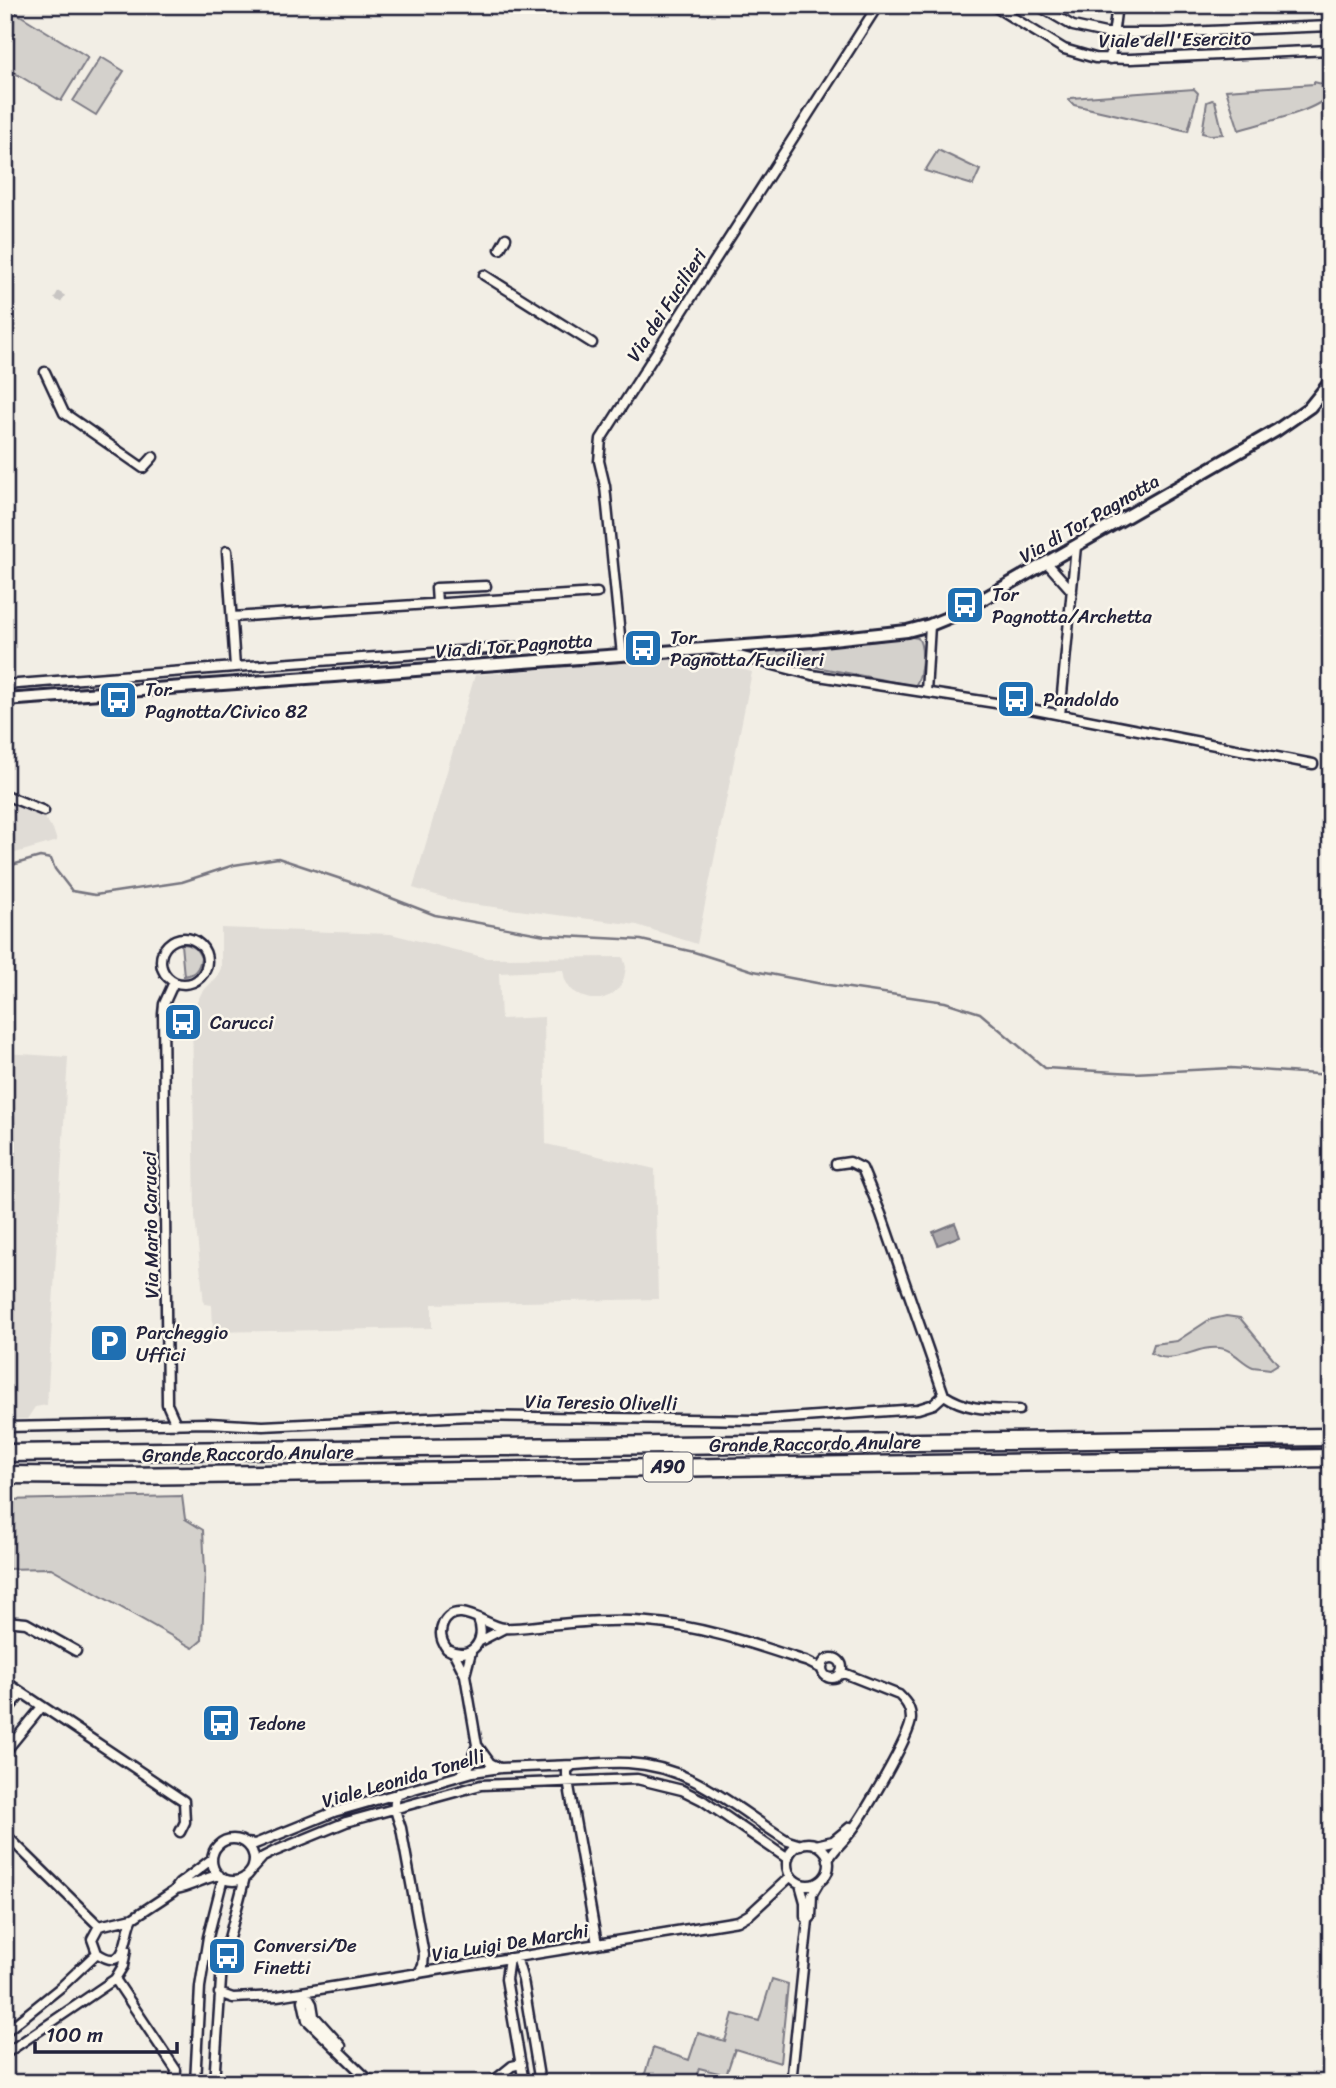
<svg xmlns="http://www.w3.org/2000/svg" width="1336" height="2088" font-family="Sriracha,sans-serif">
<rect width="100%" height="100%" fill="#f2eee5"/>
<filter id="ink" filterUnits="userSpaceOnUse"><feTurbulence type="fractalNoise" baseFrequency=".0143" numOctaves="2"/><feDisplacementMap in="SourceGraphic" scale="14" xChannelSelector="R" yChannelSelector="G"/><feConvolveMatrix kernelMatrix="1 2 1 2 8 2 1 2 1" color-interpolation-filters="sRGB"/></filter>
<g filter="url(#ink)">
<!-- built -->
<path fill="#e0dcd6" d="M691,656L752,672L697,944L637,925L462,903L413,888L475,675Z
M5,801L43,816L53,829L57,841L5,856Z
M221,928L391,934L487,958L623,957L626,967L624,978L619,988L611,995L601,999H590L580,996L571,990L565,980L563,970L499,973L501,1019L544,1017L546,1144L655,1169L658,1299L432,1304V1328L213,1332L212,1305L204,1304L195,1217L192,1012L202,992L217,977L221,968Z
M5,1053L68,1057L47,1405L35,1407L27,1419H5Z"/>
<!-- green -->
<path fill="#d4d1cc" stroke="#7b7a84" stroke-width="2" d="M5,6L88,57L61,101L5,67Z
M101,57L124,71L96,115L73,101Z
M1314,82L1322,84L1328,88V96C1315,112 1260,123 1239,130L1226,90L1314,84Z
M1194,89L1198,93L1188,131L1074,105L1069,100L1071,98Z
M1212,100L1215,101L1223,134L1210,135L1202,133L1207,102Z
M938,150L980,170L973,185L925,171Z
M907,636L918,638C925,648 922,676 915,686L780,660L758,653L762,649L878,641Z
M181,944C192,944 197,948 201,958C199,969 195,975 184,976Z
M1226,1316L1240,1318L1278,1364L1270,1369C1264,1368 1258,1368 1253,1367C1242,1363 1233,1349 1220,1348C1195,1345 1174,1367 1151,1353L1154,1344L1177,1341L1209,1320Z
M182,1496L185,1519L203,1530L205,1572L202,1640L193,1648L51,1568L5,1569V1500Z
M772,1979L788,1984L780,2063L735,2049L726,2075L699,2068L694,2083H642L653,2048L689,2060L698,2033L725,2041L733,2014L759,2021Z"/>
<!-- water -->
<path fill="#aeabad" stroke="#76747f" stroke-width="2" d="M955,1223L960,1236L938,1245L933,1232Z"/>
<g fill="none" stroke-linecap="round" stroke-linejoin="round">
<!-- stream -->
<path stroke="#76747f" stroke-width="2.5" d="M5,867L40,857L51,859L55,869L72,891L95,895L182,882L234,865L278,858L350,882L435,915L545,935L641,940L694,952L754,971L822,984L945,1002L980,1013L1045,1068L1134,1073L1231,1068L1331,1075"/>
<!-- minor-tunnel -->
<path stroke="#c8c5c3" stroke-width="8" stroke-dasharray="8 4" stroke-linecap="butt" d="M56,295L65,300"/>
<defs>
<path id="minor" d="M992,5L1064,49L1095,58L1131,59L1331,50
M1037,5L1073,26L1105,33H1161L1331,26
M1110,59L1117,5
M500,249L506,238
M484,275L592,343
M45,372L64,413L143,468L153,457
M1047,563L1072,591
M437,603L436,588L486,586
M232,617L597,593
M716,650L812,675L1015,706L1313,764
M622,655L605,486L599,461L601,439L878,5
M235,667L517,647
M5,685L235,667L227,551
M926,692L930,625
M1060,715L1076,546
M5,795L44,811
M161 961a23 23 0 1 1 46 0a23 23 0 1 1-46 0Z
M174,982L164,1004L163,1014L167,1404L176,1424
M836,1164L850,1162L862,1168L881,1214L944,1395
M5,1427L208,1423L263,1426L469,1416L760,1420L918,1409L934,1404L944,1395C968,1411 991,1409 1019,1410
M478,1619C488,1642 469,1662 447,1649C441,1641 439,1633 443,1624C456,1598 486,1626 504,1628C518,1629 533,1626 547,1625C580,1622 615,1619 648,1622C703,1626 756,1645 808,1662L822,1669
M5,1621L26,1623L76,1651
M480,1641L505,1628
M471,1652L465,1675L477,1745L490,1763L500,1768
M454,1653L465,1675
M822 1668a10 10 0 1 1 20 0a10 10 0 1 1-20 0Z
M9,1684L184,1801L185,1822L180,1832
M5,1713L22,1693
M5,1752L41,1708
M461,1775L469,1766L477,1745
M398,1793C391,1805 397,1815 401,1828L424,1955L423,1966L418,1974
M5,1834L99,1926
M212 1860a21 21 0 1 1 42 0a21 21 0 1 1-42 0Z
M246,1843L255,1844L334,1812L473,1772L500,1768L573,1765
M787 1864a21 21 0 1 1 42 0a21 21 0 1 1-42 0Z
M816,1845L833,1841L850,1827
M828,1860C834,1849 842,1843 849,1834C861,1820 911,1735 911,1719C911,1708 906,1702 899,1695L841,1672
M253,1868L263,1857L273,1852L346,1822L481,1785L637,1779L682,1790L702,1800L788,1859
M800,1884L805,1902V1917L808,1920
M176,1889C191,1887 203,1878 219,1875
M133,1918C124,1932 129,1975 97,1953L92,1939L99,1926L133,1918L174,1891L179,1884L212,1859
M597,1944L567,1775V1770L573,1765C591,1764 610,1762 628,1763C693,1766 736,1809 788,1841L801,1845
M516,1957L523,1980L540,2083
M509,1958L506,1979L524,2083
M115,1979L176,2070L175,2083
M305,1992L303,2001L307,2020L372,2083
M305,1992L312,2004L314,2016L341,2046
M219,1993L233,1998L277,1996L738,1921L750,1914L791,1876
M5,2032L61,1987L97,1953
M5,2054L115,1979L123,1966L126,1950
M195,2083L200,1987L208,1937L223,1878
M214,2083L222,1965L245,1877
M491,2083L512,2066L521,2064
M791,2083L808,1920L811,1917L812,1894L819,1882"/>
<path id="tertiary" d="M5,700L813,641L907,631L930,625L957,614L1277,430L1310,407L1331,381"/>
<path id="motorway" d="M5,1453L1331,1437
M5,1475L125,1476L1331,1458"/>
</defs>
<!-- minor casing -->
<use href="#minor" stroke="#22223b" stroke-width="13"/>
<!-- tertiary casing -->
<use href="#tertiary" stroke="#22223b" stroke-width="16"/>
<!-- motorway casing -->
<use href="#motorway" stroke="#22223b" stroke-width="21"/>
<!-- minor -->
<use href="#minor" stroke="#fbf7ec" stroke-width="8"/>
<!-- tertiary -->
<use href="#tertiary" stroke="#fbf7ec" stroke-width="10"/>
<!-- motorway -->
<use href="#motorway" stroke="#fbf7ec" stroke-width="16"/>
</g>
</g>
<!-- icons -->
<defs>
<symbol id="bus-square" viewBox="-11 -11 22 22"><rect x="-9" y="-9" width="18" height="18" rx="4" fill="#1f6fb2" stroke="#fbf7ec"/><path d="M-5-6H5V4H4V6H2V4H-2V6H-4V4H-5ZM-3.5-4V0h7V-4ZM-3.5 1.2v1.5H-2V1.2ZM2 1.2v1.5H3.5V1.2Z" fill="#fff"/></symbol>
<symbol id="parking-square" viewBox="-11 -11 22 22"><rect x="-9" y="-9" width="18" height="18" rx="4" fill="#1f6fb2" stroke="#fbf7ec"/><path d="M-3.5-5.5H1a3.5 3.5 0 0 1 0 7H-1V5.5H-3.5ZM-1-3.4V-.6H.8a1.4 1.4 0 0 0 0-2.8Z" fill="#fff"/></symbol>
</defs>
<g fill-rule="evenodd">
<use href="#bus-square" x="943" y="583" width="44" height="44"/>
<use href="#bus-square" x="621" y="626" width="44" height="44"/>
<use href="#bus-square" x="994" y="677" width="44" height="44"/>
<use href="#bus-square" x="96" y="678" width="44" height="44"/>
<use href="#bus-square" x="161" y="1000" width="44" height="44"/>
<use href="#parking-square" x="87" y="1321" width="44" height="44"/>
<use href="#bus-square" x="199" y="1701" width="44" height="44"/>
<use href="#bus-square" x="205" y="1934" width="44" height="44"/>
</g>
<g text-anchor="middle" stroke-width="5" stroke-linejoin="round" paint-order="stroke">
<!-- shield labels -->
<rect fill="#fbf7ec" stroke="#636270" stroke-width="2" x="643.5" y="1452.5" width="49" height="29" rx="5"/>
<g font-size="18" font-weight="bold" fill="#22223b">
<text x="668" y="1473">A90</text>
</g>
<!-- street labels -->
<g font-size="19" fill="#22223b" stroke="#fbf7ec">
<text transform="translate(1175 39) rotate(-1)" y="7">Viale dell'Esercito</text>
<text transform="translate(666 305) rotate(-57)" y="7">Via dei Fucilieri</text>
<text transform="translate(1089 518) rotate(-30)" y="7">Via di Tor Pagnotta</text>
<text transform="translate(514 645) rotate(-4)" y="7">Via di Tor Pagnotta</text>
<text transform="translate(150 1225) rotate(-91)" y="7">Via Mario Carucci</text>
<text transform="translate(601 1402) rotate(1)" y="7">Via Teresio Olivelli</text>
<text transform="translate(815 1443) rotate(-1)" y="7">Grande Raccordo Anulare</text>
<text transform="translate(248 1453) rotate(-1)" y="7">Grande Raccordo Anulare</text>
<text transform="translate(403 1778) rotate(-16)" y="7">Viale Leonida Tonelli</text>
<text transform="translate(510 1942) rotate(-9)" y="7">Via Luigi De Marchi</text>
</g>
<!-- poi labels -->
<g font-size="19" fill="#22223b" stroke="#fbf7ec" text-anchor="start">
<text x="992" y="601">Tor<tspan x="992" dy="22">Pagnotta/Archetta</tspan></text>
<text x="670" y="644">Tor<tspan x="670" dy="22">Pagnotta/Fucilieri</tspan></text>
<text x="145" y="696">Tor<tspan x="145" dy="22">Pagnotta/Civico 82</tspan></text>
<text x="1043" y="706">Pandoldo</text>
<text x="210" y="1029">Carucci</text>
<text x="136" y="1339">Parcheggio<tspan x="136" dy="22">Uffici</tspan></text>
<text x="248" y="1730">Tedone</text>
<text x="254" y="1952">Conversi/De<tspan x="254" dy="22">Finetti</tspan></text>
</g>
</g>
<!-- margin -->
<rect width="1336" height="2088" fill="none" stroke="#fbf7ec" stroke-width="28"/>
<rect x="14" y="14" width="1308" height="2060" fill="none" stroke="#22223b" stroke-width="2.5" filter="url(#ink)"/>
<!-- scale -->
<path d="M35 2042v10h142v-10" fill="none" stroke="#22223b" stroke-width="3.5"/>
<text x="46" y="2042" font-size="21" fill="#22223b" stroke="#fbf7ec" stroke-width="5" paint-order="stroke">100 m</text>
</svg>
